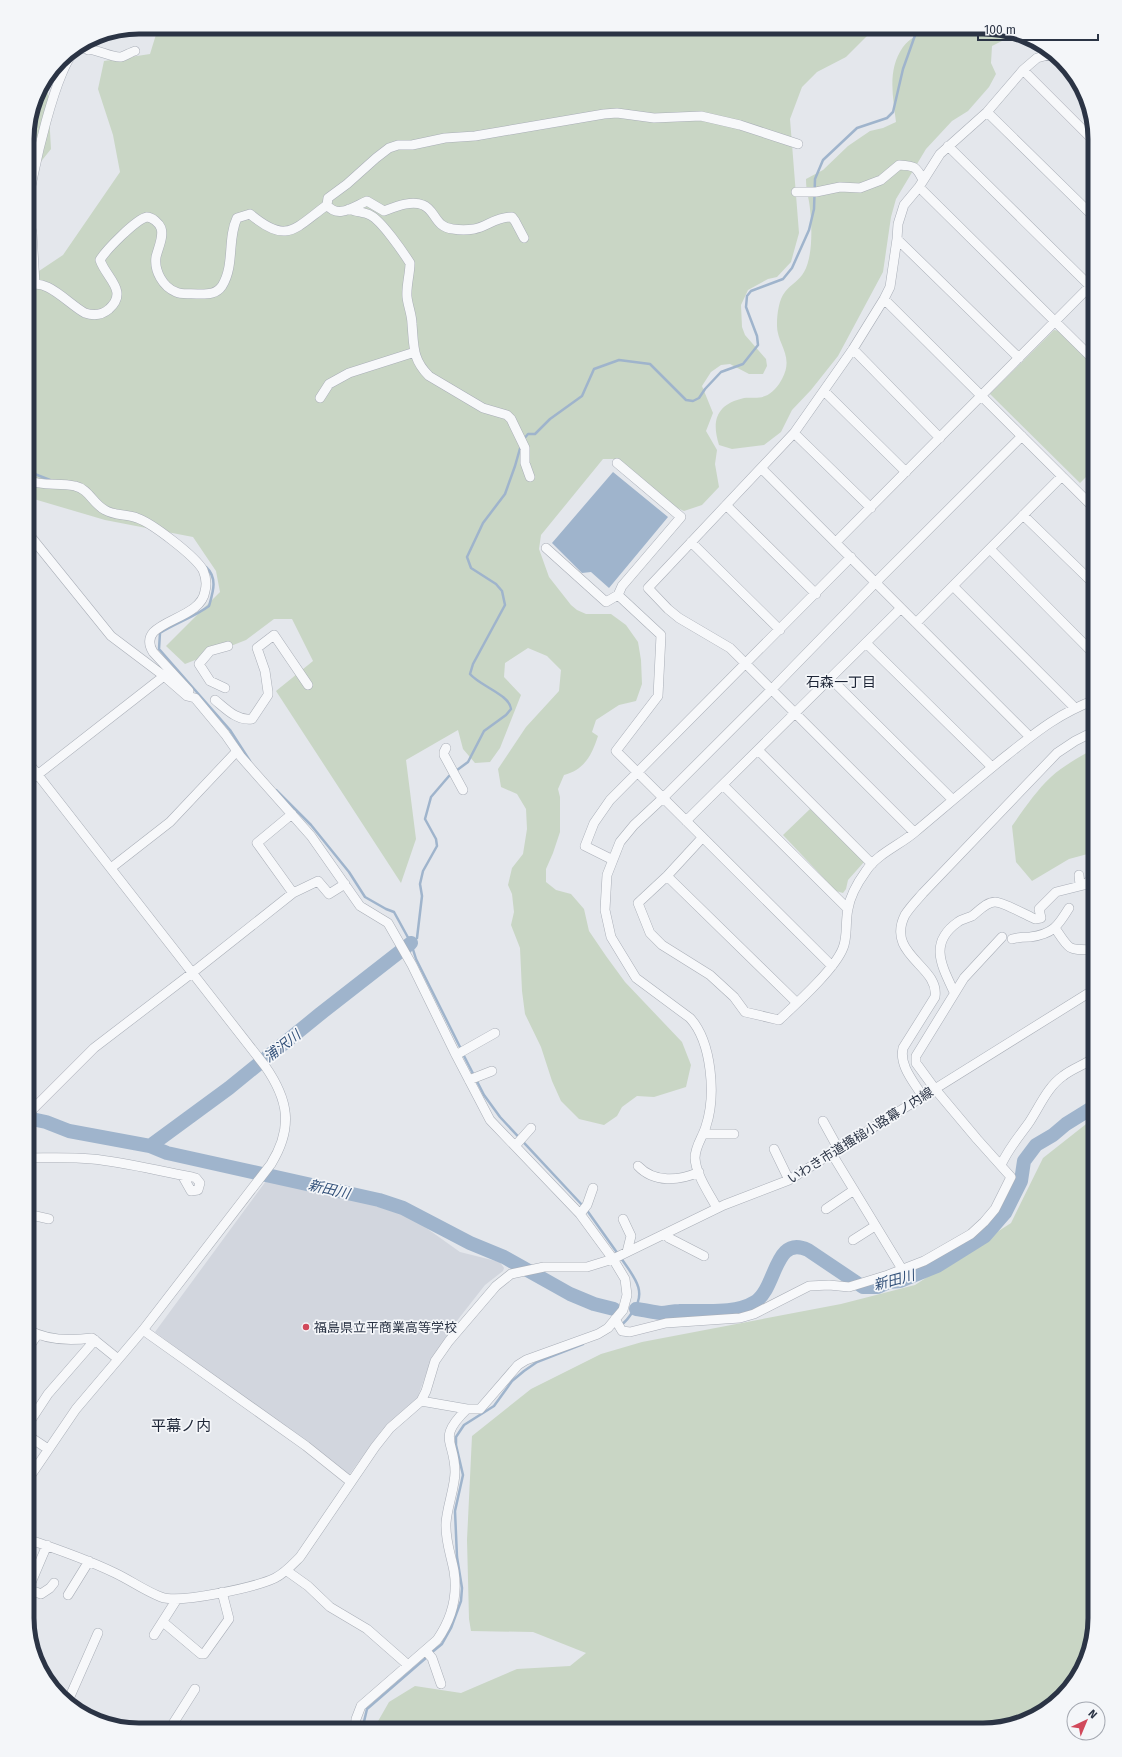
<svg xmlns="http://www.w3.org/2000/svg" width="1122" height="1757" font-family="'Fira Sans','Noto Sans JP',sans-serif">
<rect width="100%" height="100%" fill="#e4e7ec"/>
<!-- built -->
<path fill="#d2d6de" d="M266,1181L349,1195L390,1207L422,1225L460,1252L500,1262L504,1268L503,1271L485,1285L456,1322L431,1360L417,1399L382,1430L349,1475L155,1332Z"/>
<!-- green -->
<path fill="#c9d6c5" d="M155,27H872L871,32L846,57L817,72L802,87L790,119L799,233L791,262L777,277L768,279L748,290L741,305L742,327L745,335L766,359L767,366L763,374H749L730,364L721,365L711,372L702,386L713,413L706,431L717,450L715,464L719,487L702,505L684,511L665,502L619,459H603L541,535L539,549L549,577L571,605L577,610L586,614H611L626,625L638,642L641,660L642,684L636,701L619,705L596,720L592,732L598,736C592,755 584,770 564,775L558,789L560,797V832L553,853L546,869V882L556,890L571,894L584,909L589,931L606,956L625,982L682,1042L691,1065L686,1087L654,1097L637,1096L622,1107L617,1116L604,1125L579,1119L561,1101L552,1081L541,1047L525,1014L522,991L520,948L511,925L514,912L512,894L508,885L512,868L523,854L527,829L526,809L517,794L501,787L498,769L526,727L559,691L561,670L547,656L528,648L505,663L504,677L521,695L500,748L490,762L475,763L463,749L458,730L406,760L416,839L401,883L276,691L313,661L292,619H274L246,640L185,664L166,646L220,592L216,571L193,537L105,520L27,497V279L63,255L120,172L113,135L98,89L104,61L150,54L158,28Z
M928,27H990L1029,40L1021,42L1004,40L992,46L991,63L996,74L989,87L968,111L952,121L926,149L896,199L891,217L883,272L838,356L811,390L792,410L781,432L764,445L732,449L719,445C711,420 717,404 744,398C751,397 759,399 765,396C772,394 779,385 782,379C795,355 776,344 777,324C777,314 779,299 785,292C790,285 800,280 804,272C813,257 812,226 810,209C809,197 806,192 806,179L823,170L848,146L870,131L883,128L896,122C893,96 887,70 903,47C909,39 920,33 928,27Z
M47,78L51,149L27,179C27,144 26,108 47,78Z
M1054,330L1060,331L1095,367V468L1080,483L990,394Z
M1095,748V852L1069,859L1032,881L1016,862L1012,826C1024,809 1036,791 1051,777C1064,765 1080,757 1095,748Z
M810,809L864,862L848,880L846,889L843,893L836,891L783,835Z
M1095,1117V1618L1080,1674L1033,1718L983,1730H373L389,1702L415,1686L461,1693L517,1669L570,1666L586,1653L533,1632L471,1631L469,1619L467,1540L472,1436L531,1389L601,1354L642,1342L841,1304L915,1285L1011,1223L1043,1158Z"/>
<!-- water -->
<path fill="#9fb4cc" d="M613,472L668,517L609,588L591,572L582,573L552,543Z"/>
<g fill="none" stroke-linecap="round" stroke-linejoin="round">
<!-- stream -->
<path stroke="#9fb4cc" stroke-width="2.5" d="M523,440L528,434H535L550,419L582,396L594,369L619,360L650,364L686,400L693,401L699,398L705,389L721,372L743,364L758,345L757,336L746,307L747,296L751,291L783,279L792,268L809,230L814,209L815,179L823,160L857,128L887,118L893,112L903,69L918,27
M27,471L50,480
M206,567C218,578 213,592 209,606C194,617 176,623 160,633L159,649L230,730L250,761
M276,790L311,825L349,872L365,897L386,909L394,912L411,943L416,959L461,1049
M411,943L417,938L422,896L420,884L423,871L437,846L436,839L425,819L431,797L449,776L468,762L484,731L506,715L511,709C510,695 480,686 470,674L473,664L505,605L502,591L496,584L471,568L467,557L483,523L505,494L515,466L521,445
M463,1054L484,1095L500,1117L583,1206
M586,1209L618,1254
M621,1325C627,1321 630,1316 633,1311C648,1291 633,1276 621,1258
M431,1653L442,1644L451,1628L461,1601L462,1588L457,1557L455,1511L463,1475L456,1445V1437L464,1425L494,1406L512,1381L524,1371L537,1362L583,1344
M362,1730L367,1709L427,1657"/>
<!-- river -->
<path stroke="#9fb4cc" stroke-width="14" d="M27,1118L46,1122L69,1131L150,1146L167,1153L379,1200L403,1208L470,1243L504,1257L570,1294L594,1304L614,1309
M150,1146L229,1088L320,1014L411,943
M636,1309C644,1310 653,1312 661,1313C667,1313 673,1311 679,1311C703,1310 734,1315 755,1302C777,1288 774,1234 808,1250L863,1287H878L889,1282L900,1281L937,1266L985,1236L1005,1213L1021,1181L1024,1161L1036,1145L1053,1135L1066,1124L1095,1106"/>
<defs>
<path id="minor" d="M88,50L96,37L101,35
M1023,70L1095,142
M987,112L1095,218
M948,146L1095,291
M919,187L1095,361
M796,192H816L840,187L860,188L881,180L899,165C915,166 916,166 923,180
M27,209C30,185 57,55 79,49C92,46 110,58 121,57C125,56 131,52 135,51
M349,209C356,212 364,212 370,215C381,220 403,252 410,263C410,274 406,286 407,297C408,306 412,315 412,324C414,346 412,359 429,376L483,408L507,415L511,419L525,448V463L530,477
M27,210L32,233L35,284
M524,238L515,221L512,217C495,217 487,227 474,229C468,230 459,230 453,229C434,227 436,210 423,205C411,200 395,207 384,211L367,201C353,207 338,219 327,205L328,198L347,184L376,158L389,148L398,145H412L445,138L475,136L604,114L617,113L654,118L701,116L740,125L798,144
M897,239L1019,358
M27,287C45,275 69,305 85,313C94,316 102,315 109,309C129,291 106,278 100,260C105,251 136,219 147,217C152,217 159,223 161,228C164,237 158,248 156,257C154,271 163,287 176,292C182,295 190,293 197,294C206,294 216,295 222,286C235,265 227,239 237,218L250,214C287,245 294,229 327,205
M884,299L1095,509
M853,349L940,438
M824,391L906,472
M320,398L329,384L349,373L415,352
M794,433L871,508
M761,468L1030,737
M27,480C43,487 59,482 75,486C89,489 93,504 105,510C115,516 127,514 137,518C152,523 195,556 203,570C206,577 207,584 205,591C201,622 134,620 153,652L189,691
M726,505L816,594
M1023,515L1095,585
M27,532L111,636L164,676L187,696L195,698L225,734L241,757L311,836L360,906L388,923L412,965L456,1055L490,1120L580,1214L613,1259L625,1279L627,1295L623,1310L608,1328L598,1334L526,1360L518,1365L480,1409H467C436,1439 455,1440 455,1472C455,1487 447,1507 446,1523C445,1540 451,1555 454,1571C458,1596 451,1620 437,1640L361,1706L356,1719L355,1730
M691,542L780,630
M836,542L1095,281
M546,548L606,602L618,595L622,586L681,517L617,463
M990,549L1095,655
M953,586L1074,707
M618,595L661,635L658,696L616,751L832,966
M916,623L1062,476
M866,643L992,767
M830,678L952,799
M225,688L210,681L199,664L210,651L228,646
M215,700C226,709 237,721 252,719L268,695V692L265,671L257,648L274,635L308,685
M446,748L444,752V755L463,790
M758,750L872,864
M27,783L164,676
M723,785L848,909
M292,814L257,843L293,893
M686,821L901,608
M914,832L730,648L679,618L668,609L648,588L794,433L853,349L884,299L890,287L897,239L898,224L904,205L919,187L940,154L987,112L1023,70L1037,58L1048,55L1056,58
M702,838L667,876L638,903L650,933L662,945L710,975L734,997L745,1012L779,1020C796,1004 835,969 843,948C848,936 845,922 848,909C850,896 858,882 866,871C877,854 900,845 915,832C946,806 975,781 1006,756C1035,733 1059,713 1095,700
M613,860L585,846L594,823L610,800L851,557
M111,868L170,822L237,751
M1079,875L1080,885
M667,876L797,1003
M1055,928C1071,952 1067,949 1095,950
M1012,939C1019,937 1024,937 1030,937C1053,934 1058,926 1069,908
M954,992C942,966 928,943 958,922C962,919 968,918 972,916C979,911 986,902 995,902C1003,902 1026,915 1035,919L1041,918L1039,909L1056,892L1084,885L1095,877
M456,1055L495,1033
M469,1080L492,1071
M923,1097C914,1082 899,1066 903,1048L935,997C940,966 885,955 905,915C910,907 917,900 923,893L1057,753L1075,741L1095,731
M27,1115L94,1048L192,973L293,893L318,881L329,894L345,884
M823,1121L839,1150
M703,1134H734
M515,1146L531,1128
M774,1149L789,1180
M832,1154L902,1269
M27,1158C49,1158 70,1157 92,1159C125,1162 158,1171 192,1177L196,1178L200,1183L198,1190L191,1191L182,1175
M1001,1165C1009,1148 1017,1139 1028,1124C1039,1108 1047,1087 1063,1076C1073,1068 1085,1065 1095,1057
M638,1166C654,1183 679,1181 699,1172
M717,1208C709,1193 696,1175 695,1158C695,1146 703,1137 706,1126C716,1096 712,1042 690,1018L636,978L611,937L605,910L606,892L607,875L620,842L634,825L663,798L771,690L876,582L1022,436
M826,1209L854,1190
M27,1214L49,1219
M580,1214L587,1205L593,1188
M623,1219L631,1236L627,1252
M665,1234L669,1238L704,1256
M853,1240L875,1226
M615,1319L622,1331L630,1332L666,1323L740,1318L754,1314L809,1286L829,1285L849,1287L888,1275L924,1261L971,1234L984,1222L995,1209L1011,1177L977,1139L935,1089L916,1063V1056L964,978L1002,937
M27,1329C47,1341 70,1341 92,1338L118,1359
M143,1330L306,1446L351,1482
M27,1350L37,1335
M421,1401L467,1409
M27,1426L48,1394L95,1340
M27,1435L48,1449
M27,1481L76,1409L143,1330L271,1164C294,1127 288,1099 265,1066L27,761
M27,1539C57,1549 86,1559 115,1573C130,1580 145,1591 161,1597C180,1604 256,1587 275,1578C285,1573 292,1565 300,1557L375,1447L390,1428L421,1401L426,1391L435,1361L449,1341L496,1286L511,1274L544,1267H587L613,1259L724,1205L789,1180L1095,989
M287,1571L308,1586L330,1607L367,1629L408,1665
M28,1589L41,1594L50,1588L54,1583
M27,1592L47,1545
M68,1595L89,1561
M163,1622L201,1654H204L229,1619L222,1592
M154,1635L177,1599
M426,1651L432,1658L441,1684
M68,1701L98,1633
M169,1730L195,1689"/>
</defs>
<!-- minor casing -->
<use href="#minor" stroke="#a9aeb7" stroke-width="10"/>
<!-- minor -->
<use href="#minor" stroke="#f7f8fa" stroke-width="9"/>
</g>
<!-- markers -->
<circle fill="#d1495b" stroke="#f4f6f9" stroke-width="1.5" cx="306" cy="1327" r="4"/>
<g text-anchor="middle" stroke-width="3.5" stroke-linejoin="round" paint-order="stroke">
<!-- street labels -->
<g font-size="13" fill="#2b3445" stroke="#f4f6f9">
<text transform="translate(860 1135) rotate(-32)" y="5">いわき市道搔槌小路幕ノ内線</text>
</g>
<!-- poi labels -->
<g font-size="13" fill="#2b3445" stroke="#f4f6f9" text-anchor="start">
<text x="314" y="1332">福島県立平商業高等学校</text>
</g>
<!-- neighbourhood labels -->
<g font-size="14" fill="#1d2536" stroke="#f4f6f9">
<text x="841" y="687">石森一丁目</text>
</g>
<!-- water labels -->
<g font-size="14" font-style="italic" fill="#34527a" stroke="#f4f6f9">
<text transform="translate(282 1046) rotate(-38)" y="5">浦沢川</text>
<text transform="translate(329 1189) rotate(13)" y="5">新田川</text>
<text transform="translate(894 1280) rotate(-15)" y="5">新田川</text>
</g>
<!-- quarter labels -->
<g font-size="15" fill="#1d2536" stroke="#f4f6f9">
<text x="181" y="1431">平幕ノ内</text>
</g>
</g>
<!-- crop -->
<path d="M0 0H1122V1757H0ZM139 34H983A105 105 0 0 1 1088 139V1618A105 105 0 0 1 983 1723H139A105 105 0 0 1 34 1618V139A105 105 0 0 1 139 34Z" fill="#f4f6f9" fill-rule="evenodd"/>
<path fill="none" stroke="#2b3445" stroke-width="5" d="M139 34H983A105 105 0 0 1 1088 139V1618A105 105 0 0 1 983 1723H139A105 105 0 0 1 34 1618V139A105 105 0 0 1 139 34Z"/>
<!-- north arrow -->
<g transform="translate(1086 1721) rotate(44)"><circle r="19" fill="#f4f6f9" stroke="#a4a8b1"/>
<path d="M0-3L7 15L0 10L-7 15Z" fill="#d1495b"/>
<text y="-6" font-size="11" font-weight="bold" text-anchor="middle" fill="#2b3445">N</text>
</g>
<!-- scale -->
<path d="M978 34v6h120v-6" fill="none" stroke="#2b3445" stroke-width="2"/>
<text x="984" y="34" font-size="12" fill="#2b3445" stroke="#f4f6f9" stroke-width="3" paint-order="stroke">100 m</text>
</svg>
